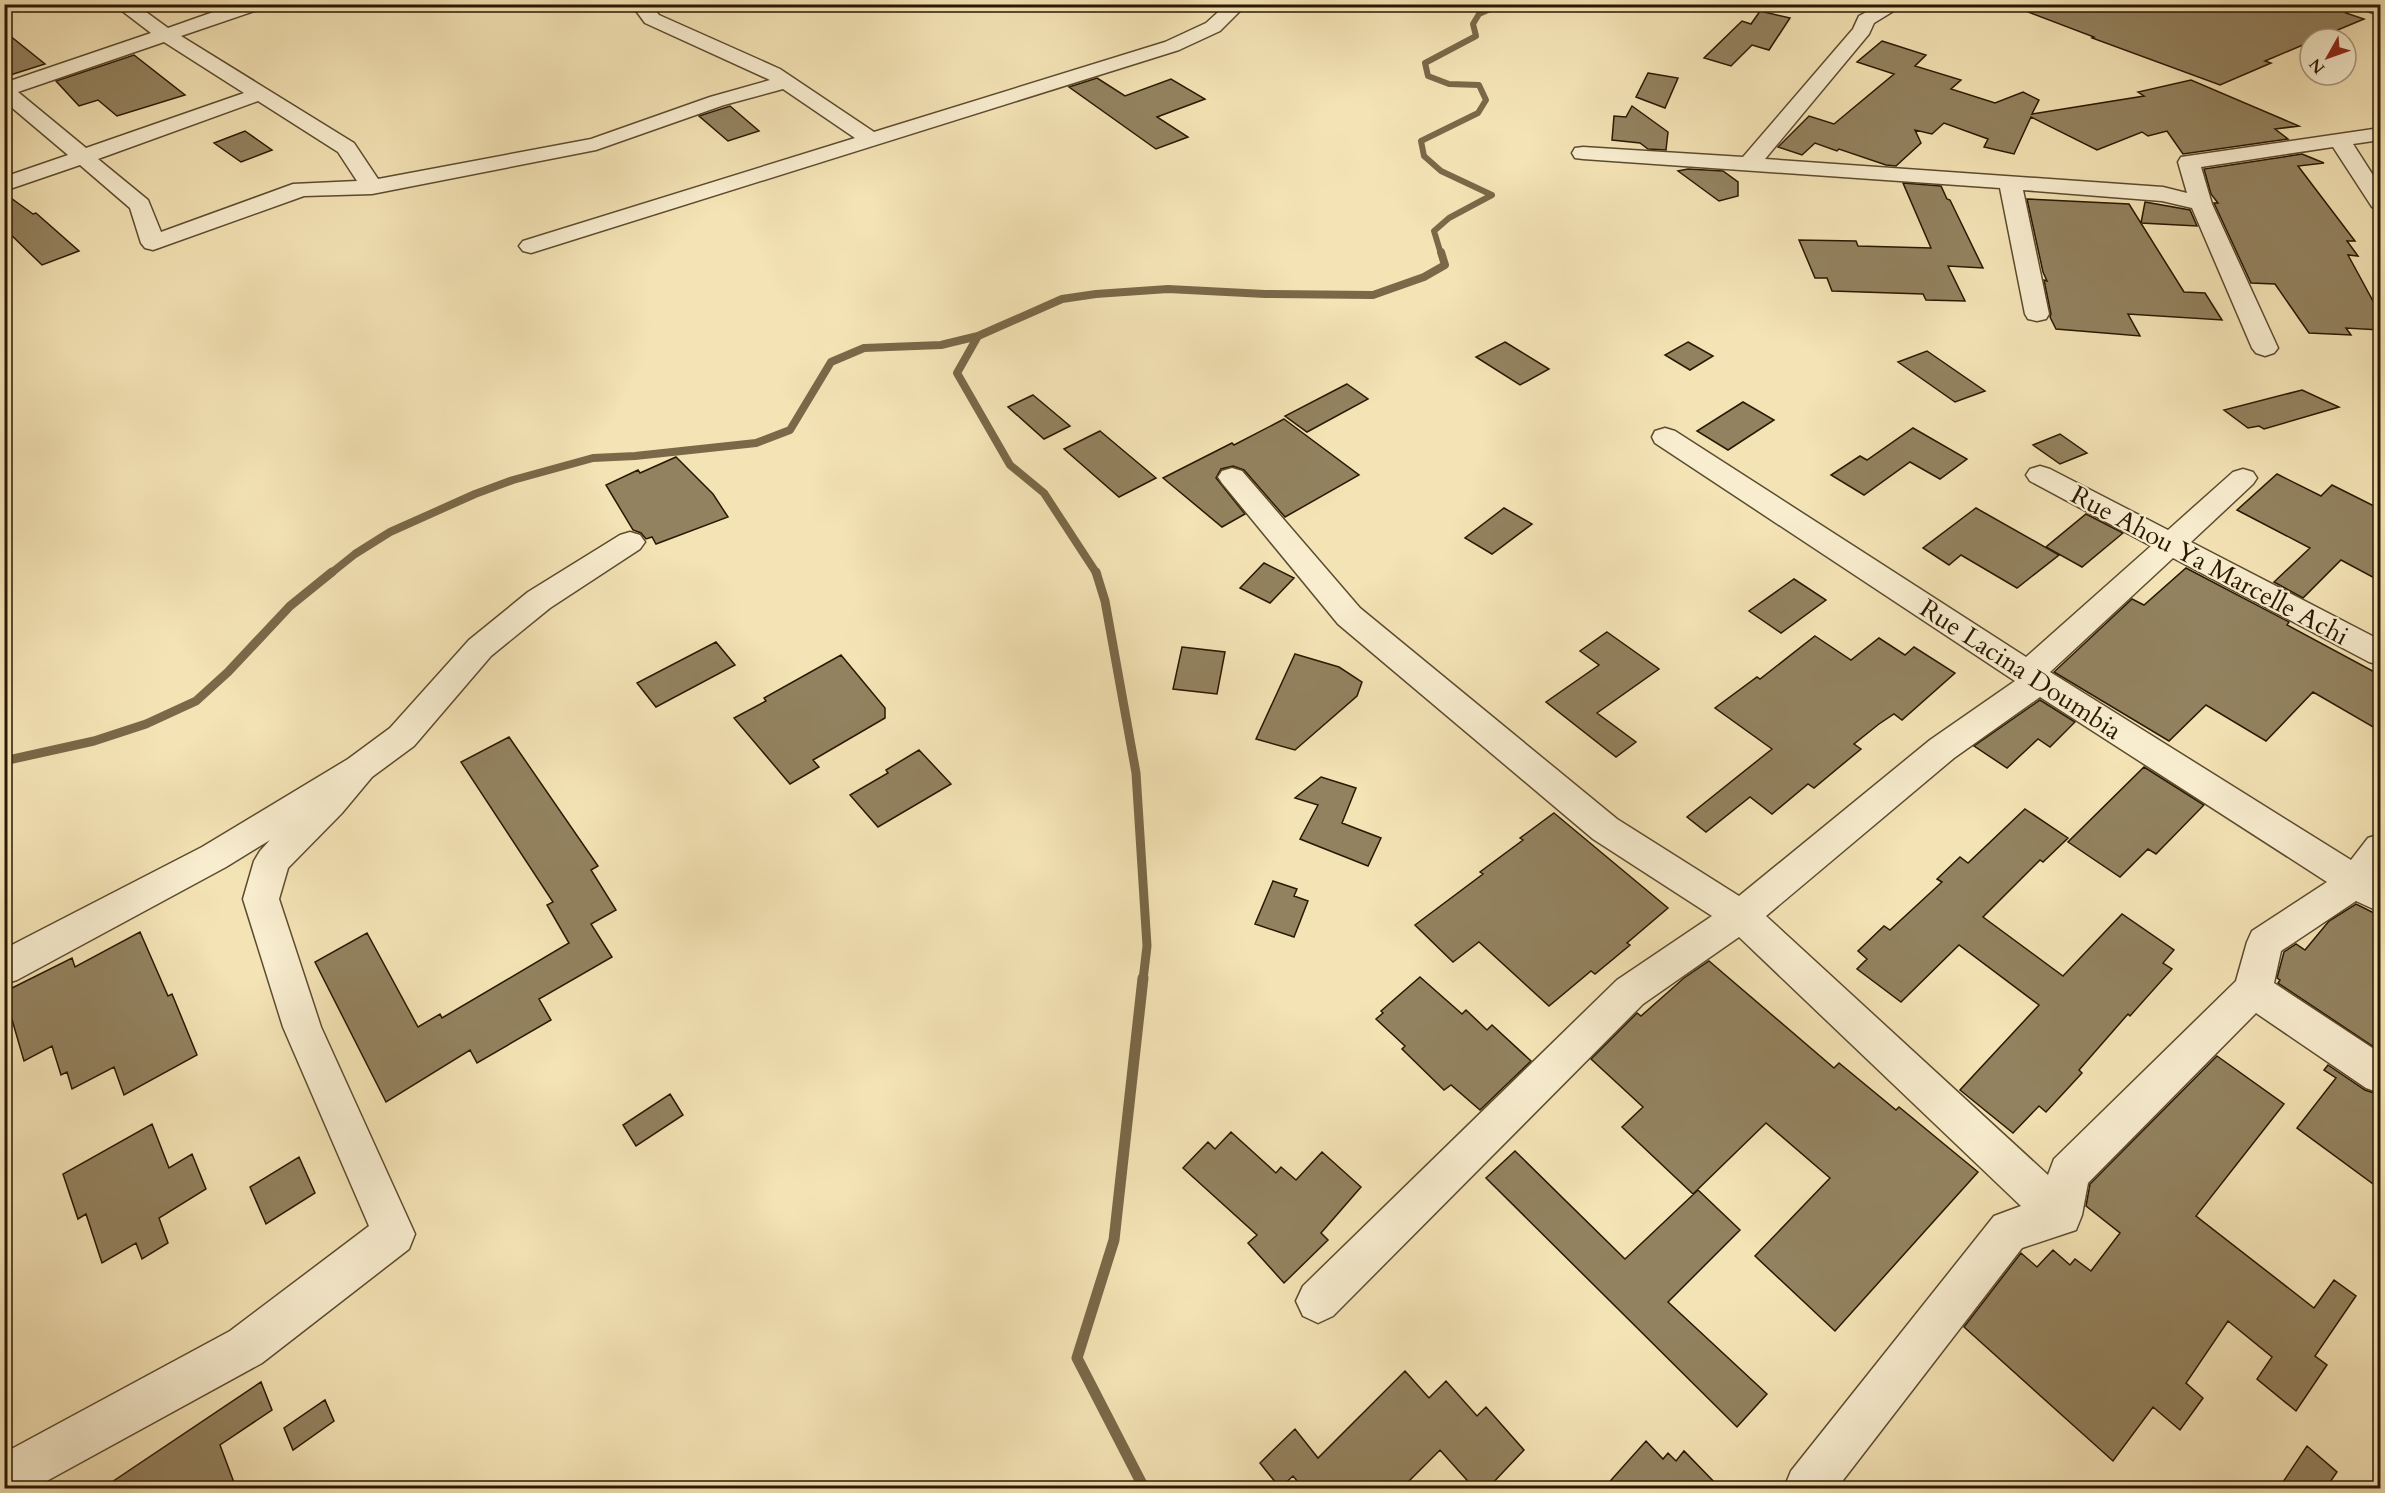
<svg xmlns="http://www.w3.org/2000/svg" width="2385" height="1493" font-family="Cardo,serif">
<rect width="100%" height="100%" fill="#f4e3b5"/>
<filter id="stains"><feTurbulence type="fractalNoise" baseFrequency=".00333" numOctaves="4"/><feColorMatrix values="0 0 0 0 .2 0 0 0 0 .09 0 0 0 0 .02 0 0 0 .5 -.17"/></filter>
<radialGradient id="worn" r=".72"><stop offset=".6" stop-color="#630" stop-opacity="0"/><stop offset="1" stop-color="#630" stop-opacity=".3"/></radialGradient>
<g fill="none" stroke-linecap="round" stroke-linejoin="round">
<!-- stream-far3 -->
<path stroke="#7a6848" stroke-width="6" d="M1441,254L1434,231L1449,218L1492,195L1441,171L1424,156L1421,141L1478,113L1486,100L1479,85L1449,84L1428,76L1425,63L1476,36L1473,24L1479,14L1501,4"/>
<!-- stream-far2 -->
<path stroke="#7a6848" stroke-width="8" d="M978,336L957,373L1010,465L1044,493L1097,574
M330,574L355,554L390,532L475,494L513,480L593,458L635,456L756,443L790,430L831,362L864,348L941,345L978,336L1062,299L1096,294L1168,289L1265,294L1373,295L1424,277L1445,265L1441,252"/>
<!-- stream-far1 -->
<path stroke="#7a6848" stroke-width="9" d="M1096,572L1105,601L1136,773L1147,946L1143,980
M4,761L94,741L146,724L196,701L228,672L290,606L332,572"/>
<!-- stream -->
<path stroke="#7a6848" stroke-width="11" d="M1143,978L1114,1240L1077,1358L1144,1488"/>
</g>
<!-- building -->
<path fill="#93825f" stroke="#2a1801" stroke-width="1.5" d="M2015,4H2354L2355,7L2346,13L2364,19L2316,39H2310V42L2265,61L2271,63L2220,85L2092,38L2094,37L2015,7Z
M1760,11L1790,18L1769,50L1752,45L1731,66L1704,58L1742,21L1751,24Z
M4,31L45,64L4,77Z
M1882,41L1926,55L1915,66L1961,80L1951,89L1995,103L2023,92L2039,100L2032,114L2144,96L2138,92L2191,80L2299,126L2275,129L2288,139L2183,154L2167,131L2148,136L2142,132L2097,150L2031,117L2014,154L1984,147L1988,139L1944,123L1932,134L1915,130L1921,143L1896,166L1886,165L1839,149L1837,151L1815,143L1802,155L1778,147L1809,116L1834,124L1894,74L1857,62Z
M134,55L185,95L117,116L98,100L79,106L56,81Z
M1648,73L1678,78L1665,108L1636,97Z
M1097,78L1125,96L1171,79L1205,99L1157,117L1188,137L1156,149L1069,87Z
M730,106L759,131L728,141L699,116Z
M1632,106L1668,132L1666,150L1648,149L1640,143L1612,140L1614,116L1626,117Z
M245,131L272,150L241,162L214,143Z
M2302,154L2324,163L2298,166L2355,241H2347L2358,256L2348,255L2380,314V330L2346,328L2351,335L2309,333L2275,284L2251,283L2214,203H2218L2211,194L2204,169Z
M1688,169L1723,171L1738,182V196L1719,201L1678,171Z
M1903,183L1941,186L1947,199L1950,200L1983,268L1948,266L1965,301L1926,300L1923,294L1832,291L1827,278H1815L1799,240L1856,241L1858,246L1931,248Z
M4,193L33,214L36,213L79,251L42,265L4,228Z
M2027,199L2129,204L2184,292L2205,293L2222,320L2128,314L2140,336L2056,329L2050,317L2051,314L2044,280L2047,281L2043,272Z
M2145,202L2190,210L2197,226L2141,223Z
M1505,342L1549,369L1520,385L1476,357Z
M1688,342L1713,356L1690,370L1665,355Z
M1927,351L1985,391L1955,402L1898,362Z
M1347,384L1368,399L1307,432L1285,416Z
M2302,390L2339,407L2264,429L2259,426L2248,428L2224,410Z
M1033,395L1070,426L1044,439L1008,407Z
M1743,402L1774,420L1728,450L1697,431Z
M1284,419L1359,475L1285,517L1244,470L1233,466L1221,469L1216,478L1245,514L1222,527L1163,478L1232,443L1234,445Z
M1913,428L1967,459L1940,479L1910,462L1864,495L1831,475L1860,456L1867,460Z
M1100,431L1156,478L1119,497L1064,449Z
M2060,434L2087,453L2060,464L2033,445Z
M676,457L713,494L728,517L656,544L652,537L646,539L641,533L633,530L606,485L638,470L640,473Z
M2277,474L2321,496L2332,485L2380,509V581L2341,560L2303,598L2274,582L2310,548L2237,510Z
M1504,508L1532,524L1492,554L1465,538Z
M1976,508L2059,555L2017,588L1961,555L1949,565L1923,548Z
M2086,514L2123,533L2082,567L2046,547Z
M1264,563L1294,578L1270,603L1240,588Z
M2186,568L2289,622L2287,625L2380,675V731L2313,692L2266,741L2206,705L2169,741L2054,672L2132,599L2144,605Z
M1794,579L1826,600L1781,633L1749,611Z
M1607,632L1659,669L1597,713L1636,742L1616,757L1546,702L1599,665L1580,651Z
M1815,636L1851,660L1879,638L1905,655L1914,647L1955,673L1902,720L1894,714L1879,724L1854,744L1861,749L1814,788L1808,784L1772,814L1750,797L1706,832L1687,817L1772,749L1715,708L1757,677L1760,679Z
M716,642L735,665L656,707L637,683Z
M1182,647L1225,652L1217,694L1173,689Z
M1295,654L1339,667L1362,682L1357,696L1295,750L1256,739Z
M841,655L885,708V718L813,760L819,767L790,784L734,718L766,701L764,698Z
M2040,700L2075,722L2050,747L2038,739L2007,768L1974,746Z
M509,737L598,866L591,870L616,910L591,924L612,957L539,999L551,1020L477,1063L470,1050L386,1102L315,962L367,933L418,1027L440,1014L442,1018L569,943L547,905L553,902L461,762Z
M919,750L951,784L878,827L850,795L888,773L886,770Z
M2144,767L2204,805L2156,854L2148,849L2120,877L2068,842Z
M1321,777L1356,788L1342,823L1381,838L1368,866L1300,839L1318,805L1295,798Z
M2025,809L2068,838L2043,862L2040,860L1983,917L2063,976L2122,914L2174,950L2163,963L2172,969L2130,1016L2128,1014L2079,1070L2082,1073L2046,1112L2039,1106L2013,1133L1960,1090L2039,1005L1959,945L1901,1002L1857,969L1867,959L1858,951L1884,926L1890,930L1942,882L1937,879L1960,857L1968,863Z
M1554,813L1668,908L1627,943L1630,945L1595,974L1591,971L1549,1006L1479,942L1453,962L1415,925L1483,874L1480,872L1523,840L1520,838Z
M1273,881L1297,889L1294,896L1308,901L1294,937L1255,924Z
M2356,904L2380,916V1051L2278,983L2280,980L2277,978L2284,952L2296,944L2305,950L2329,921Z
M140,932L168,996L172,994L197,1055L124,1095L114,1067L72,1089L67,1072L61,1075L52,1046L24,1061L4,992L72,958L75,967Z
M1709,961L1834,1068L1839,1063L1896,1110L1899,1107L1978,1172L1835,1331L1755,1256L1830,1178L1766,1123L1693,1194L1622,1127L1643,1107L1591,1059L1637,1013L1641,1016L1684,978Z
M1420,977L1462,1014L1466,1010L1487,1030L1492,1025L1531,1061L1480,1110L1451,1085L1444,1090L1402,1049L1405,1046L1376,1019L1383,1013L1381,1011Z
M2217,1056L2284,1104L2196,1216L2314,1308L2334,1280L2356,1296L2315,1356L2327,1365L2296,1411L2257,1379L2272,1357L2228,1321L2186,1383L2203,1398L2180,1430L2153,1407L2113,1461L1964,1327L2021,1253L2037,1267L2053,1250L2070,1265L2075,1259L2091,1271L2120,1233L2086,1206L2090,1184Z
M2328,1065L2365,1090L2380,1095V1189L2297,1128L2336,1078L2324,1070Z
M670,1094L683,1115L636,1146L623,1125Z
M152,1124L169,1168L192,1154L206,1189L159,1218L168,1243L142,1259L136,1243L102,1263L86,1214L78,1219L63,1174Z
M1231,1132L1276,1173L1281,1167L1296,1180L1322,1152L1361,1187L1321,1233L1328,1240L1284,1283L1248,1243L1257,1235L1183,1168L1208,1142L1215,1149Z
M1515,1151L1625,1259L1698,1190L1740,1230L1668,1302L1767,1394L1737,1427L1486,1178Z
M299,1157L315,1193L266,1224L250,1187Z
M1405,1371L1429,1398L1446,1381L1477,1416L1486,1407L1524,1450L1488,1488H1474L1440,1450L1402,1488H1303L1293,1476L1280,1488L1260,1463L1295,1429L1318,1458Z
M261,1382L272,1410L220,1445L236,1488H103Z
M325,1400L334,1421L293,1450L284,1428Z
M1646,1441L1663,1459L1668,1453L1676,1461L1684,1451L1720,1488H1604Z
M2307,1446L2337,1472L2326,1488H2279Z"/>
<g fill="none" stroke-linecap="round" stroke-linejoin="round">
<defs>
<path id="minor" d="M113,4H135L168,28L236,4H265L263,8L181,36L354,143L378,179L591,139L710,97L770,80L645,23L631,4H650L659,15L780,69L874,132L1165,42L1206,23L1227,4H1247L1220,31L1179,50L531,253L523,251L519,246L523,241L855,138L783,89L724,105L596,150L372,194L304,196L153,250L145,248L141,243L130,208L80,165L4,191V177L68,155L4,101V83L151,33ZM164,42L244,93L86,148L18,92ZM258,101L338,152L357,181L293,184L161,232L148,200L98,159Z
M1881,4H1905L1874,23L1869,34L1765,159L2163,187L2187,193L2178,162L2181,157L2380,128V140L2353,144L2380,186V209L2372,207L2333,147L2201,167L2212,204L2278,348L2274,353L2265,356L2256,353L2252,348L2192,208L2162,201L2023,190L2049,314L2046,319L2037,321L2028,319L2025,314L2000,188L1583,159L1575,158L1572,153L1575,148L1583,147L1743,157L1853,29L1859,16Z
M1665,428L1675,431L2026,657L2151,546L2030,481L2026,475L2030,469L2040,466L2050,469L2168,530L2233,472L2243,469L2253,472L2257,478L2253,484L2191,542L2380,640V665L2369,662L2173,558L2050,672L2351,860L2368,838L2380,834V912L2356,901L2281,951L2274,983L2380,1053V1093L2366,1088L2256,1013L2088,1183L2082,1215L2076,1230L2022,1248L1837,1488H1784L1791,1471L1994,1216L2021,1206L1739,937L1643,1004L1333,1316L1318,1323L1303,1316L1296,1301L1303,1286L1617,980L1712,916L1593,839L1338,624L1222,483L1218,477L1222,471L1232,468L1242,471L1360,608L1617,819L1739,896L1930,740L2015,681L1655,443L1652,437L1655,431ZM2040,697L2327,882L2252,931L2247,942L2236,981L2054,1159L2048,1175L1766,916L1954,758Z
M630,532L640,535L645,542L640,549L550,608L491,656L414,746L372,777L342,813L288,868L279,899L321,1027L415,1234L409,1249L262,1363L34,1488H4V1453L230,1331L369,1226L283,1027L243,899L254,861L260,851L270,840L226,867L17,980L4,984V949L202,847L348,759L390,728L469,640L528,592L620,535Z"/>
<path id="tertiary" d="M2356,4H2380V15L2358,8Z"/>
</defs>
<!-- minor casing -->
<use href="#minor" stroke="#5c4b2e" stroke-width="3"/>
<!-- tertiary casing -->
<use href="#tertiary" stroke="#5c4b2e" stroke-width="3"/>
<!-- minor -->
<use href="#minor" fill="#f8edcf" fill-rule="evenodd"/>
<!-- tertiary -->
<use href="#tertiary" fill="#f8edcf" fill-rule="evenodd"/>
</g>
<g text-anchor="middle" stroke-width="4.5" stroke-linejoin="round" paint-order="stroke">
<!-- street labels -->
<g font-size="26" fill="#2a1801" stroke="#f8edcf">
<text transform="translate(2210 565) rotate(28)" y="9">Rue Ahou Ya Marcelle Achi</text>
<text transform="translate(2021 669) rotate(33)" y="9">Rue Lacina Doumbia</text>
</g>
</g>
<!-- margin -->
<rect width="2385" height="1493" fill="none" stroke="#f4e3b5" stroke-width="24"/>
<rect x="6" y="6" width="2373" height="1481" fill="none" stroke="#2a1801" stroke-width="3"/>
<rect x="12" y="12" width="2361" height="1469" fill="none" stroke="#2a1801" stroke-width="1.5"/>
<!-- north arrow -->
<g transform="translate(2328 57) rotate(230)"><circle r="28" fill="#f8edcf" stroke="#a6987d" stroke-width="1.5"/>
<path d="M0-4.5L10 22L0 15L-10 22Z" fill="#8f2418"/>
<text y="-9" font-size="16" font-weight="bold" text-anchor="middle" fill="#2a1801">N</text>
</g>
<rect width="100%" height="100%" filter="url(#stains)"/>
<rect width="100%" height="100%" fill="url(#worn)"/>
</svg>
